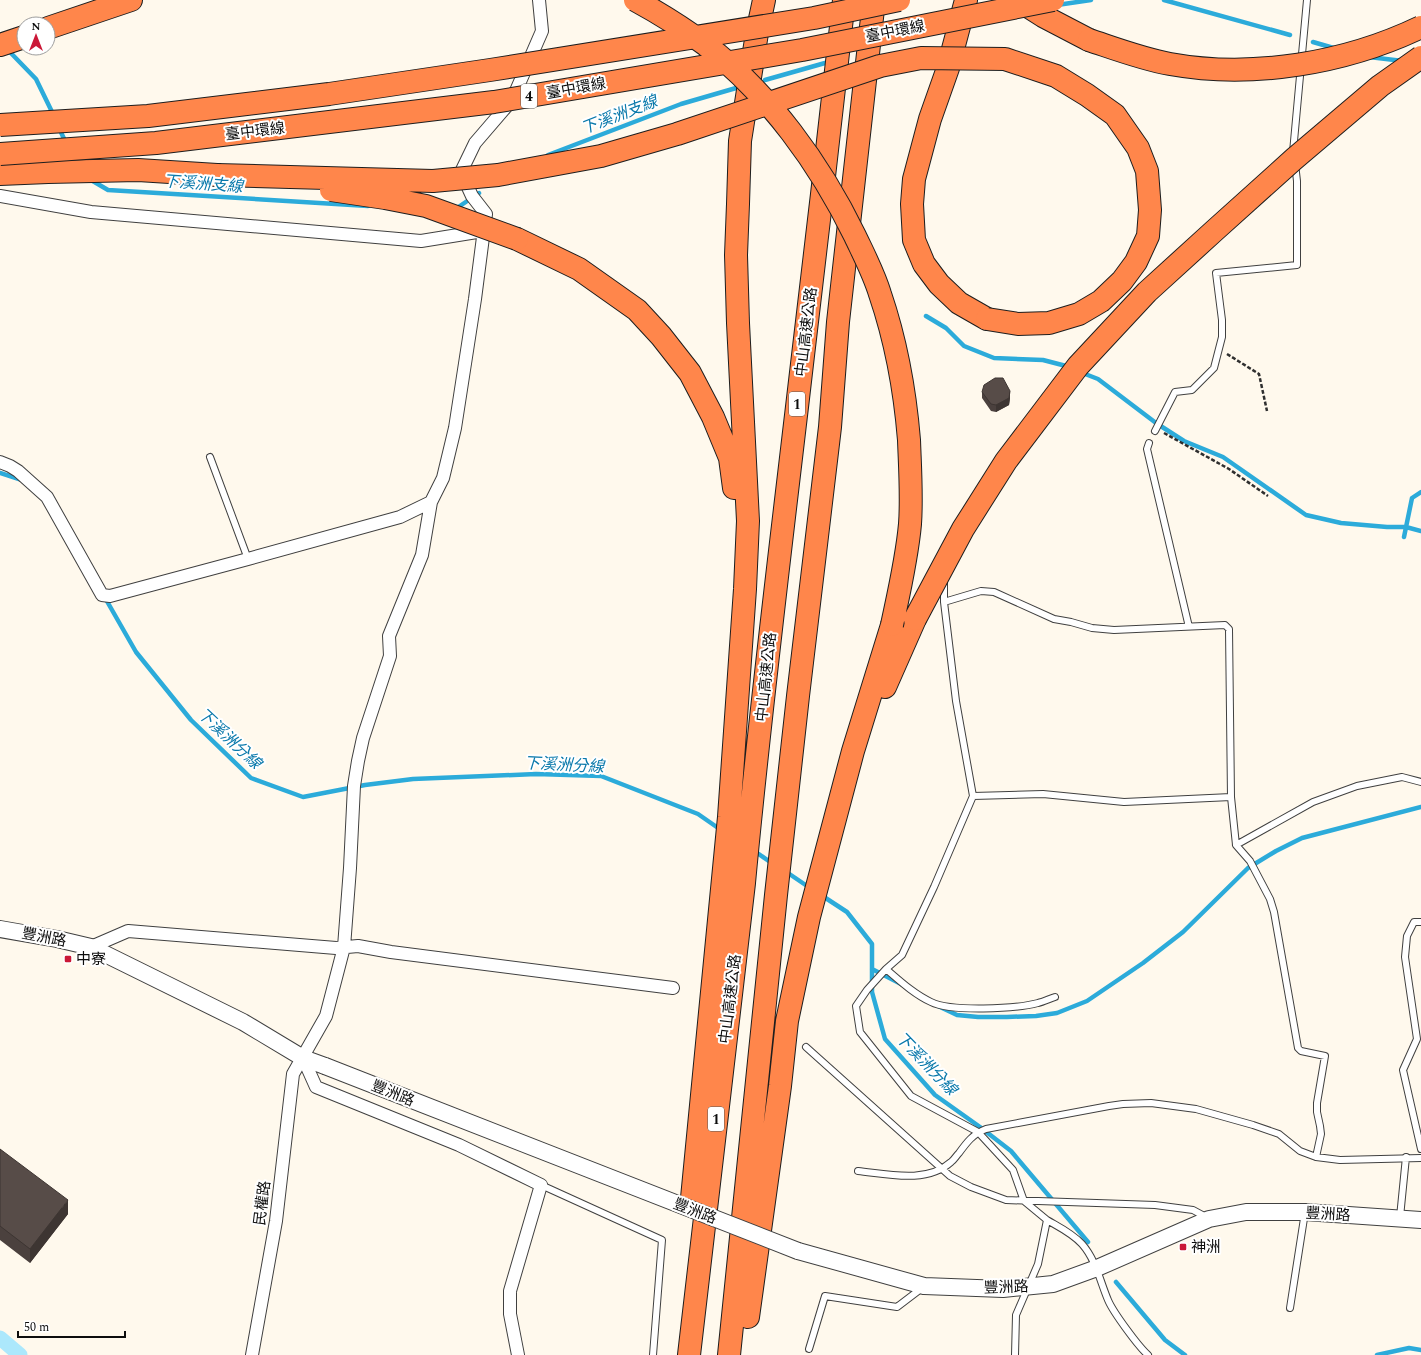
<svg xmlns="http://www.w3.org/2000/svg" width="1421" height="1355" font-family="Spectral,'Noto Sans TC',serif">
<rect width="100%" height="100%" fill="#fff9ed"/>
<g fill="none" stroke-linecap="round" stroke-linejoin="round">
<!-- stream -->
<path stroke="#2cabda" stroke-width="4.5" d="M1164,0L1290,35
M1057,5L1091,0
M1313,42L1337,49
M7,49L36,79L54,116
M1369,57L1403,61
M765,80L825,63
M59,128L66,143
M548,155L681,104L743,86
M91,180L108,190L368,206
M454,210L479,193
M926,316L946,328L964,346L994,358L1043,360L1070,367
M1080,372L1098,379L1156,423L1184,441L1223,457L1306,515L1341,523L1387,527H1406L1421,531
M0,473L22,480
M1404,537L1412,498L1421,492
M104,596L136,652L191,720L251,778L303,797L365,785L413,779L536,774L601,776L698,814L721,830
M753,850L773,864
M785,871L810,888
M821,895L847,912L872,944V992L885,1039L935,1095L980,1127L1011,1151L1088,1242
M872,969L903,985
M938,1006L957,1015L978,1017H1007L1036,1016L1057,1013L1087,1001L1143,963L1183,932L1248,868L1276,851L1302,838L1421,807
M1116,1282L1165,1340L1185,1355
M1377,1355L1409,1348L1421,1350"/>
<!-- canal -->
<path stroke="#ace8fc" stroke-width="15" d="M0,1338L20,1355"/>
<defs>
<path id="service" d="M1293,152L1307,0
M1155,431L1175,392L1192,390L1214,368L1222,337V320L1216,273L1297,265V181L1295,164
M1149,443L1147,449L1189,627
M210,457L248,559
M944,581V602L956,701L973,796L934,887L902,955L886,969C900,981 914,994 931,1002C951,1012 1015,1009 1038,1003C1043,1002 1049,999 1055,997
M944,602L981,591L994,592L1054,619L1071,622L1092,628L1114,630L1225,625L1229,629L1231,797L1236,845L1250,861L1270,899L1274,912L1298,1048L1301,1051L1325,1056L1317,1103V1112L1320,1126L1321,1134L1316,1157
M973,796L1043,794L1124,802L1231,797
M1236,845L1313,802L1357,786L1402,777L1421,782
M1421,922H1414L1407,936L1405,957L1417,1039L1403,1070L1421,1149
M886,969L867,990L856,1006L860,1032L911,1096L978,1132L1013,1170L1024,1201L1047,1220L1038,1264L1016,1315L1015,1355
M806,1047L950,1176L971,1187L1006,1200L1155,1205L1193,1210L1206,1217
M858,1171C887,1174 927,1184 951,1162C954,1160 956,1156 959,1153C967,1142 973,1134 986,1129L1109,1106L1123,1104L1151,1103L1196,1109L1253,1125L1279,1134L1300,1151L1316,1157L1340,1160L1421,1158
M541,1185L662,1240L653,1355
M1400,1217L1406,1157
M1047,1220C1059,1227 1072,1233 1082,1244C1096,1260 1100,1281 1108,1300C1113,1312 1138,1346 1148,1355
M1290,1308L1305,1212
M809,1349L825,1296L897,1307L922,1288"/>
<path id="minor" d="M0,196L91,212L421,241L483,231
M0,462L10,466L18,471L47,497L102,595L110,596L248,559L400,517L431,502
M91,947L128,931L336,948L358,946L391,952L673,988
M303,1058L316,1087L459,1145L541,1185L510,1291V1314L518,1355
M252,1355L276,1221L293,1074L326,1016L344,947L350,868L354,786L358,761L363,738L390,656L389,636L422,555L431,502L443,478L455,428L475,299L486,214L472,196L461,172L475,143L512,100L542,31L539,0"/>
<path id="tertiary" d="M0,929L57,939L91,947L243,1022L303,1058L325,1066
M798,1251L924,1286L1003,1289L1053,1284L1097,1268L1209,1219L1246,1212H1305L1421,1220"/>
<path id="motorway" d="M966,0L948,68L930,119L914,179L912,204L914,240L924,264L939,284L959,303L987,319
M1018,0L1043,16L1089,40
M48,28L131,0
M0,45L24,37
M0,174L48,172L138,170L217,175
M517,239L579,269L637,310L661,336L690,373L713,417L730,458L734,488
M885,687L915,619
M692,1198L729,817L745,589L748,521L738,323L736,255L738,204L740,141L757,33L764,0
M748,1317L780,1086L787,1021L809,917L853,751L892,625
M689,1355L744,883C760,710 782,537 802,364C817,243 830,121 844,0
M729,1355L776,895L798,696L830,427L838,322L874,0"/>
</defs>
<!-- service casing -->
<use href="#service" stroke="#404040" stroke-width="8"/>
<!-- minor casing -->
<use href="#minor" stroke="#404040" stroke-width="14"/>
<!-- tertiary casing -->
<use href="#tertiary" stroke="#404040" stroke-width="18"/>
<!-- motorway casing -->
<use href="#motorway" stroke="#1e1e1e" stroke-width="24"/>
<!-- path -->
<path stroke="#2f2f2f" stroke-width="2.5" stroke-dasharray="4 2" stroke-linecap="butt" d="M1227,354L1259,374L1267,411
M1164,433L1229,469L1268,496"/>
<!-- service -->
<use href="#service" stroke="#fff" stroke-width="6"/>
<!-- minor -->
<use href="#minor" stroke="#fff" stroke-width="12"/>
<!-- tertiary -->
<use href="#tertiary" stroke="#fff" stroke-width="16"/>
<!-- motorway -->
<use href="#motorway" stroke="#ff864b" stroke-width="22"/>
<defs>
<path id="tertiary-bridge" d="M325,1066L798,1251"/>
<path id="motorway-bridge" d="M635,0C659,13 683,28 706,45C770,95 820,164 855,236C864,255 874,274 880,294C896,341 905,391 909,440C910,468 912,497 910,524C907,558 899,592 892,625
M1089,40C1116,49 1142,59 1170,64C1253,79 1346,63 1421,27
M0,125L148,116L329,94L490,70L814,18L899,0
M0,154L156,143L494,102L802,50L1053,0
M217,175L433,181L498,175L601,156L677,134L880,66L921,58L1005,59L1056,76L1087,95L1115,115L1138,148L1147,171L1150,210L1148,236L1136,262L1122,281L1101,301L1079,314L1049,323L1018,324L987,319
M331,190L385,198L426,206L517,239
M915,619L963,529L1006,461L1078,366L1147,292L1214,231L1294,159L1380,86L1421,57"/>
</defs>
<!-- tertiary-bridge casing -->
<use href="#tertiary-bridge" stroke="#404040" stroke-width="18" stroke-linecap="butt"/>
<!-- motorway-bridge casing -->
<use href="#motorway-bridge" stroke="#1e1e1e" stroke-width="24" stroke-linecap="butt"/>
<!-- tertiary-bridge -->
<use href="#tertiary-bridge" stroke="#fff" stroke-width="16"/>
<!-- motorway-bridge -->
<use href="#motorway-bridge" stroke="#ff864b" stroke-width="22"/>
</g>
<!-- wall -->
<path fill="#4b413e" d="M982,392L1010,398L1009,405L996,412L991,411L982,398Z
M0,1149L68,1214L30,1263L0,1240Z"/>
<!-- shaded-wall -->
<path fill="#3d3532" d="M1010,391V398L1009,405L996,412V405Z
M68,1200V1214L30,1263V1249Z"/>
<!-- building -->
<path fill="#574c48" stroke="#3d3532" d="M995,378H1003L1010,391L1009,398L996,405L991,404L982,392L984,385Z
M0,1149L68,1200L30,1249L0,1226Z"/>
<!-- markers -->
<g fill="#cb1837" stroke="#fff" stroke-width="1.5">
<rect x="64" y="955" width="8" height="8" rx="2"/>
<rect x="1179" y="1243" width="8" height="8" rx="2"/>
</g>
<g text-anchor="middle" stroke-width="4" stroke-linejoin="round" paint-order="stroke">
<!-- shield labels -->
<g fill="#fff" stroke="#565656" stroke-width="1">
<rect x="521" y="84" width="16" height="24" rx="3"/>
<rect x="789" y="392" width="16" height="24" rx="3"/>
<rect x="708" y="1107" width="16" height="24" rx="3"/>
</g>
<g font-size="14" font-weight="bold" fill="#0d0d0d">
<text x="529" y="101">4</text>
<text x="797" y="409">1</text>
<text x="716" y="1124">1</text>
</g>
<!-- street labels -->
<g font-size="15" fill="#0d0d0d" stroke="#fff">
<text transform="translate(895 31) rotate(-11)" y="5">臺中環線</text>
<text transform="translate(576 88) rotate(-10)" y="5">臺中環線</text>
<text transform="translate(255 131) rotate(-7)" y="5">臺中環線</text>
<text transform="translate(806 332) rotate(-83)" y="5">中山高速公路</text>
<text transform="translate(766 677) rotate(-84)" y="5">中山高速公路</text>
<text transform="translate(44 937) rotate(11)" y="5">豐洲路</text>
<text transform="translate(730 999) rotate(-83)" y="5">中山高速公路</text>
<text transform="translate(393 1093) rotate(22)" y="5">豐洲路</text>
<text transform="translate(262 1203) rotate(-83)" y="5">民權路</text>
<text transform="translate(695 1211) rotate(21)" y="5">豐洲路</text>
<text transform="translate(1328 1214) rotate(3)" y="5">豐洲路</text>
<text transform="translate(1006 1287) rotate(-2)" y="5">豐洲路</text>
</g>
<!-- poi labels -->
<g font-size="15" fill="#0d0d0d" stroke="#fff" text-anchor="start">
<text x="76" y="964">中寮</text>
<text x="1191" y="1252">神洲</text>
</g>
<!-- water labels -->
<g font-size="16" font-style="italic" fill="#0a79ab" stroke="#fff">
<text transform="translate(619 114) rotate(-21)" y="6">下溪洲支線</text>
<text transform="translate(203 183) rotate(4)" y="6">下溪洲支線</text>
<text transform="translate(230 738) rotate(43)" y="6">下溪洲分線</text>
<text transform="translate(564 764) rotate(3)" y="6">下溪洲分線</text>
<text transform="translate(927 1063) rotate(46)" y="6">下溪洲分線</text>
</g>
</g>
<!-- north arrow -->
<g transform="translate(36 36)"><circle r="19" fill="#ffffff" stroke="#9e9e9e"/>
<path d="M0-3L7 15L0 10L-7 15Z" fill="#cb1837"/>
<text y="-6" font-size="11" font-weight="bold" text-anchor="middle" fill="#0d0d0d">N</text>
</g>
<!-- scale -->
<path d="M18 1331v6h107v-6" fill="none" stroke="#0d0d0d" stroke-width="2"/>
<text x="24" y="1331" font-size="12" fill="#0d0d0d" stroke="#ffffff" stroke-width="3" paint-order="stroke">50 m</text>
</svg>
